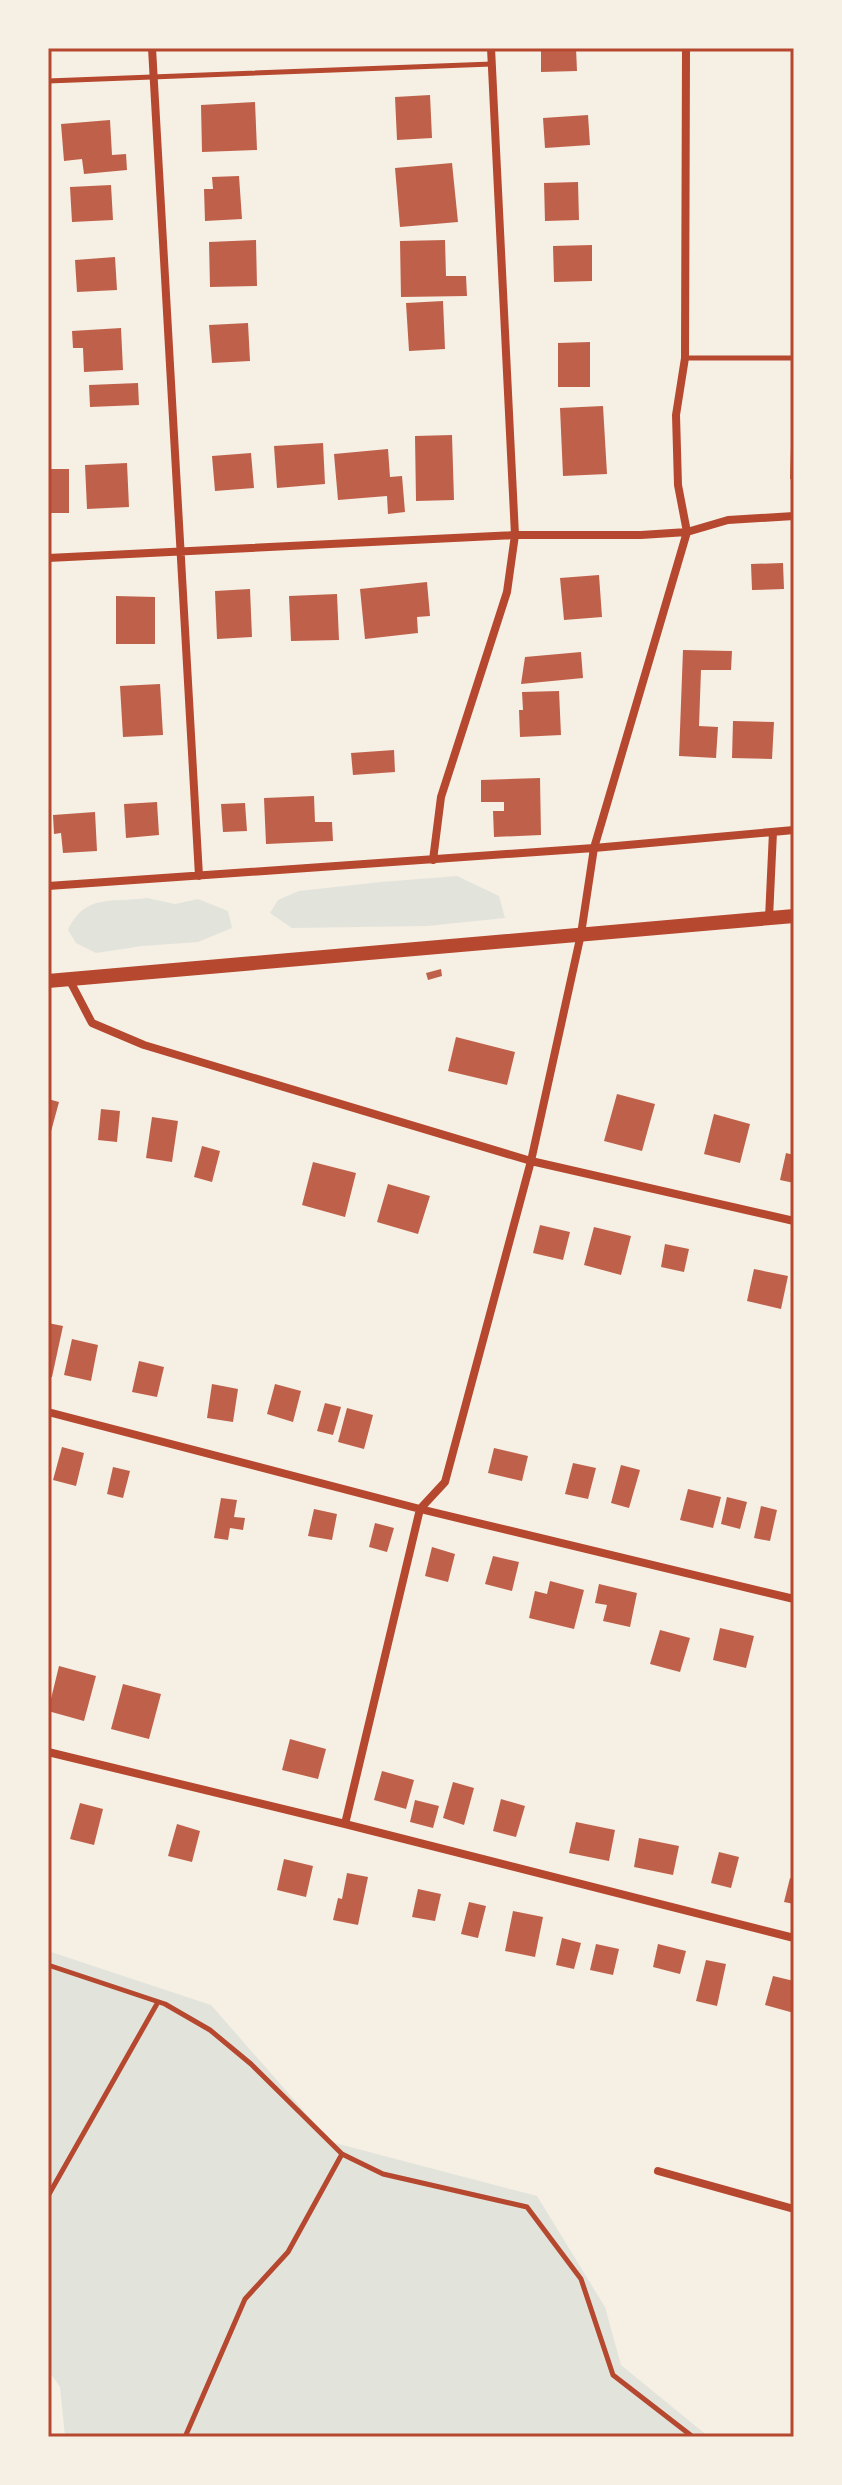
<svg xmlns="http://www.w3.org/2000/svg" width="842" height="2485" font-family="Spectral,serif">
<rect width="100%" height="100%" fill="#f6efe4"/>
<!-- green -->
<path fill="#e2e4dc" d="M457,876L499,896L505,918L427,926L292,928L270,913L278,900L299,891L381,882Z
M147,898L175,904L198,899L228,911L232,928L198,942L142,946L96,953L76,943L68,930C85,893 112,903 147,898Z
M48,1951L211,2005L331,2142L537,2196L605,2307L621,2365L709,2437H65L60,2387L48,2370Z"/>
<!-- building -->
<path fill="#bf614a" d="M541,48H576L577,71L541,72Z
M430,95L432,138L397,140L395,97Z
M255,102L257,150L202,152L201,105Z
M588,115L590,145L545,148L543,118Z
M110,120L112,155L126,154L127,170L84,174L82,159L64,161L61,124Z
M452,163L458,222L400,227L395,168Z
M239,176L242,219L205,221L204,189H213L212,177Z
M578,182L579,220L545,221L544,183Z
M111,185L113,220L72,222L70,187Z
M256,240L257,286L210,287L209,242Z
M445,240L446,276H466L467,296L401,297L400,241Z
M592,245V281L554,282L553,246Z
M115,257L117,290L77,292L75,260Z
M443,301L445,349L409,351L406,303Z
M248,323L250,361L212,363L209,325Z
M121,328L123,370L84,372L83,348H73L72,331Z
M590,342V387H558V343Z
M138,383L139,405L90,407L89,385Z
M603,406L607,474L563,476L560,408Z
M452,435L454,500L416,501L415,436Z
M323,443L325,484L277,488L274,446Z
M791,446H794V480L790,479Z
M388,449L390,477L402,476L405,512L388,514L387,496L338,500L334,454Z
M251,453L254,488L215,491L212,456Z
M127,463L129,507L87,509L85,465Z
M48,469H69V513H48Z
M783,563L784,589L752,590L751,564Z
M599,575L602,617L564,620L560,578Z
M427,582L430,616L417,617L418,633L365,639L360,589Z
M250,589L252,637L217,639L215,591Z
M337,594L339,640L291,641L289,596Z
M116,596L155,597V644H116Z
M683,650L732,651L731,670H701L699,726L718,727L716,758L679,756Z
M581,652L583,678L521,684L525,657Z
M160,684L163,735L123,737L120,686Z
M559,691L561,735L520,737L519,710H523L522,692Z
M733,721L774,722L772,759L732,758Z
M394,750L395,772L353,775L351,753Z
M540,778L541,835L494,837L493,811H504V802H481V780Z
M314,796L315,822H332L333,841L266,844L264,798Z
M157,802L159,835L126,838L124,804Z
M245,803L247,831L223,832L221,804Z
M95,812L97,851L63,853L61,833L54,834L53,815Z
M441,969L442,976L428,980L426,973Z
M456,1037L515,1052L507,1085L448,1071Z
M617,1094L655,1104L642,1151L604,1141Z
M48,1099L59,1102L49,1139L48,1138Z
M101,1109L120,1111L117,1142L98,1140Z
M714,1114L750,1124L740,1163L704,1154Z
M152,1117L178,1121L172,1162L146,1158Z
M202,1146L220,1151L212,1182L194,1177Z
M786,1153L794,1155V1183L780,1180Z
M313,1162L356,1173L345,1217L302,1205Z
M388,1184L430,1196L418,1234L377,1222Z
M540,1225L570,1232L563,1260L533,1253Z
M594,1227L631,1236L621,1275L584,1265Z
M665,1244L689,1249L684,1272L661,1267Z
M754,1269L788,1276L781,1309L747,1301Z
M48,1323L63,1326L52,1377H48Z
M72,1339L98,1345L91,1381L64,1375Z
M139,1361L164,1367L157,1397L132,1392Z
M212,1384L238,1389L233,1422L207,1418Z
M275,1384L301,1391L293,1422L267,1414Z
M325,1403L341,1407L333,1435L317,1431Z
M347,1408L373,1415L364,1449L338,1442Z
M62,1447L84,1453L76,1486L53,1480Z
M494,1448L528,1456L522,1481L488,1473Z
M573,1463L596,1468L588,1499L565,1494Z
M621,1465L640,1470L629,1508L611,1503Z
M113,1467L130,1471L123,1498L107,1494Z
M688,1489L721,1497L713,1528L680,1520Z
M727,1497L747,1502L740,1529L721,1524Z
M221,1498L237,1500L234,1517L245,1518L243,1530L230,1528L228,1540L214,1538Z
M761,1506L777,1510L770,1541L754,1538Z
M314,1509L337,1514L332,1540L308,1536Z
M375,1523L394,1528L387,1552L369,1547Z
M432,1547L455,1554L448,1582L425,1576Z
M493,1556L519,1562L512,1591L485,1584Z
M550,1581L584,1590L574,1629L529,1618L535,1591L547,1594Z
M599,1584L637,1593L630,1627L603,1621L607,1605L595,1603Z
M720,1628L754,1636L746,1668L713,1660Z
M660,1630L690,1638L680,1672L650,1664Z
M59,1666L96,1676L84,1721L48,1711Z
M123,1684L161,1694L149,1739L111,1729Z
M290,1739L326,1749L318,1779L282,1770Z
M382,1771L414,1780L406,1809L374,1800Z
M453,1782L474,1788L464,1825L443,1818Z
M501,1799L525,1806L516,1837L493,1831Z
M415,1800L439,1806L433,1828L410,1822Z
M80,1803L103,1809L94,1845L70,1839Z
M576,1822L615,1830L609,1861L569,1853Z
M177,1824L200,1831L192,1862L168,1856Z
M639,1838L679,1846L673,1875L634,1867Z
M719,1852L739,1857L731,1888L711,1883Z
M284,1859L313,1866L306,1897L277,1890Z
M347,1873L368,1877L358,1925L333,1920L338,1898L342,1899Z
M790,1878L794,1879V1904L784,1902Z
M418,1889L441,1894L435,1921L412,1917Z
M469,1902L486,1906L478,1938L461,1934Z
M513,1911L543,1917L535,1957L505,1951Z
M562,1938L581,1943L574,1969L556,1965Z
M596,1944L619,1949L613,1975L590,1970Z
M658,1944L686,1951L680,1974L653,1967Z
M706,1960L726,1964L717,2006L696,2001Z
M773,1976L794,1981V2013L765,2005Z"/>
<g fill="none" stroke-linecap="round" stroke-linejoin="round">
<!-- service -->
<path stroke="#b5482f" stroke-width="5" d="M48,81L492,64
M685,358H794
M48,1965L165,2004L210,2030L251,2064L342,2154L383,2174L527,2207L581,2279L613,2375L693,2437
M48,2196L158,2002
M185,2437L245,2299L288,2252L342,2154"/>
<!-- minor -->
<path stroke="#b5482f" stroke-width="8" d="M152,48L199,876
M48,558L515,535H641L687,532L728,520L794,516
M433,860L441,797L507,592L515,535L491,48
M48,886L594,848L794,830
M769,918L773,832
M69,979L92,1023L144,1045L531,1161L794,1221
M48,1412L420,1509L794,1599
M48,1752L345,1824L794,1938
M345,1824L420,1509L445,1482L531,1161L581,934L594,848L687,532L678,485L676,415L685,358L686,48
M658,2171L794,2209"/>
<!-- tertiary -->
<path stroke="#b5482f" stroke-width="14" d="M48,981L794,916"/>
</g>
<!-- border -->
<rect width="842" height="2485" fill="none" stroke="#f6efe4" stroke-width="100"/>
<rect x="50" y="50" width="742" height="2385" fill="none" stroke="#b5482f" stroke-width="3"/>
</svg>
